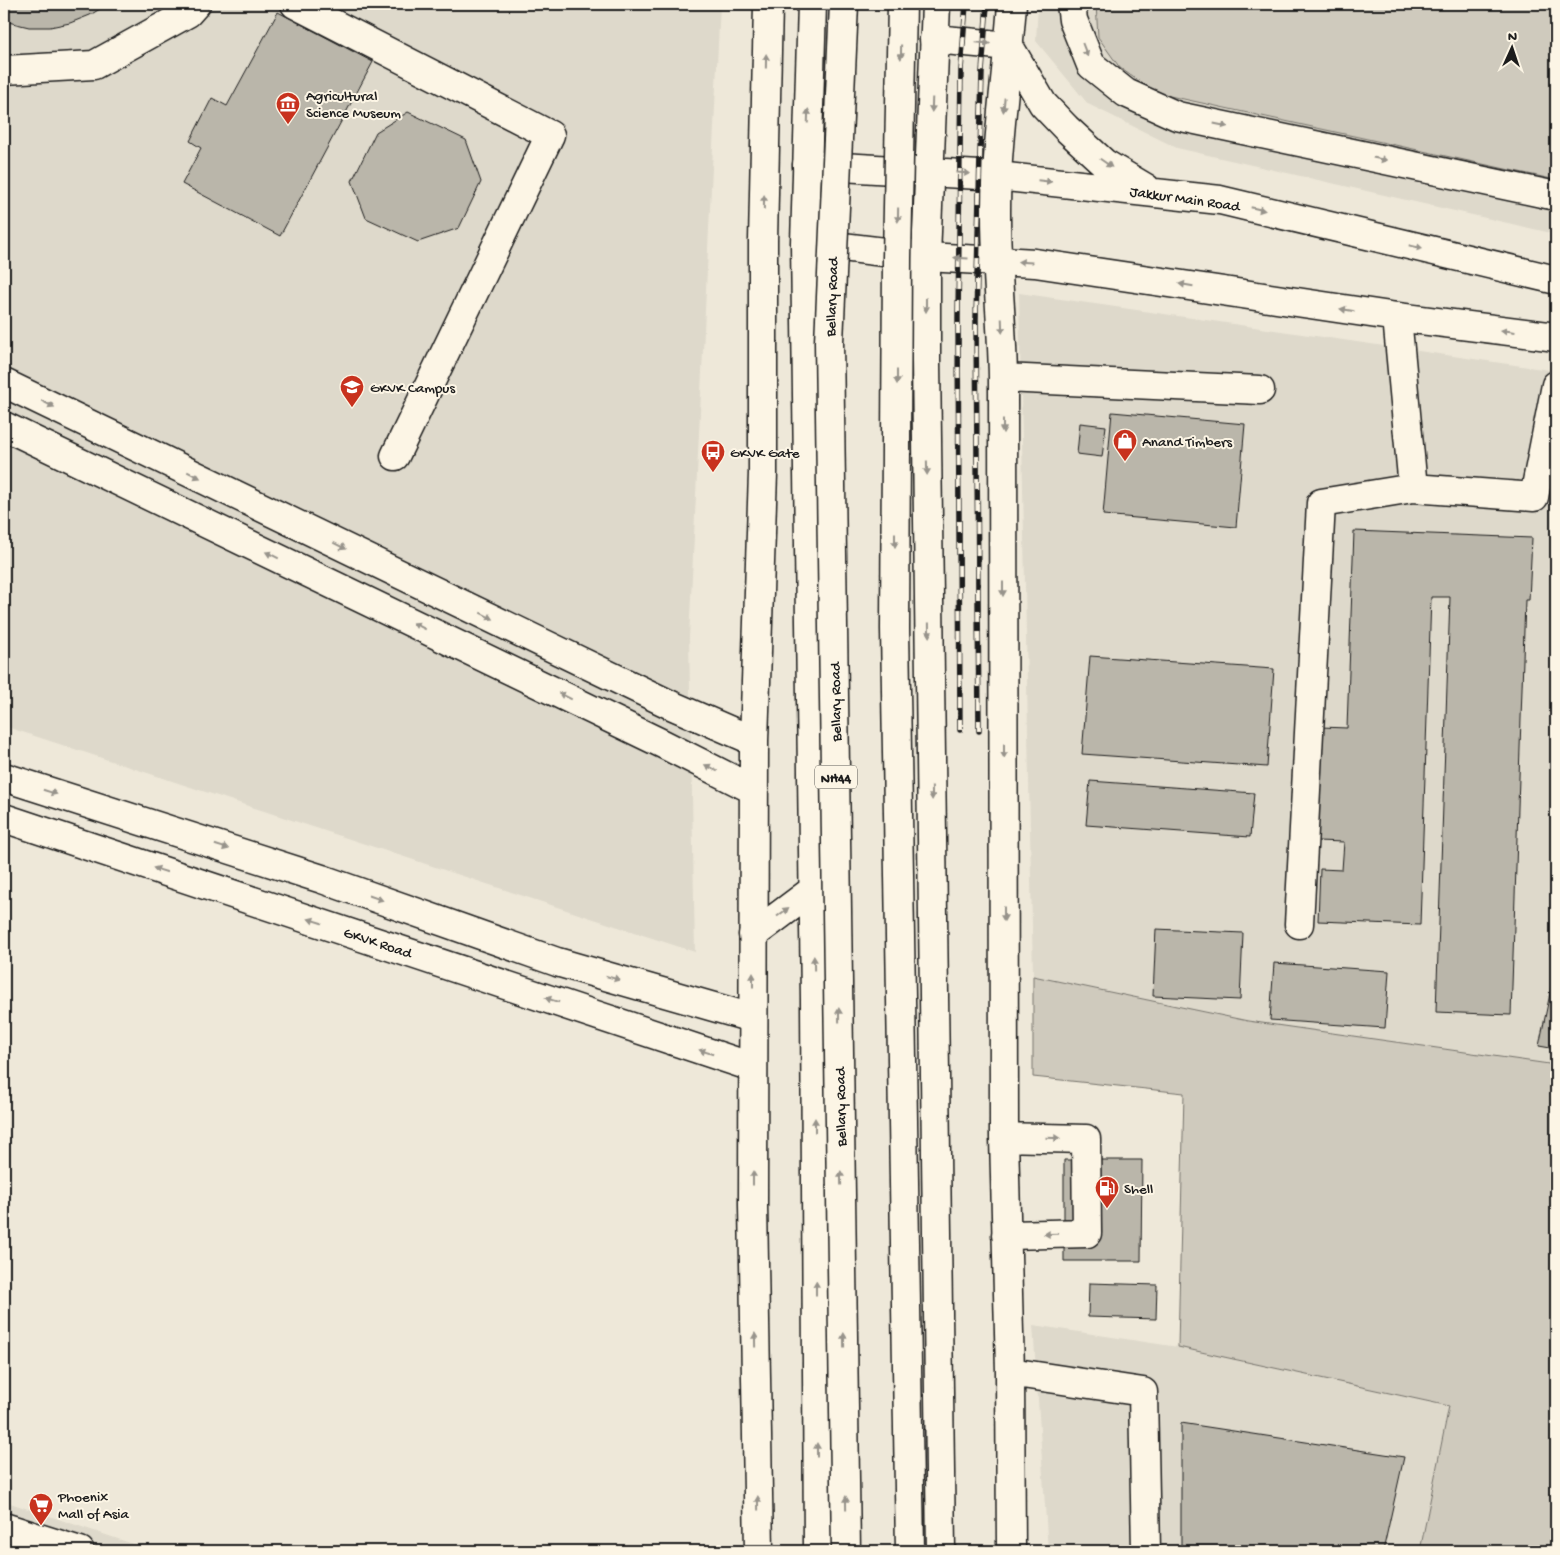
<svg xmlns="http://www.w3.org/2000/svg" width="1560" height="1555" font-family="'Gochi Hand',sans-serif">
<rect width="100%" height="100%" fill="#eee8d9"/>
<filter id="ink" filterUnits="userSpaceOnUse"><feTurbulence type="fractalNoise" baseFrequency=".02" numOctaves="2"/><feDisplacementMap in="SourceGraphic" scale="10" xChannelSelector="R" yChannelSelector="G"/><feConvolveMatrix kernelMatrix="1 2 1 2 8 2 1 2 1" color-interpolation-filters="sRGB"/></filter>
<g filter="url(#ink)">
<!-- built -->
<path fill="#ded9cb" d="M4,4H720L689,638L695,952L4,726Z
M1038,4H1556V234L1177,148L1088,104L1036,41Z
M1019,293L1556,371V1065L1248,1021L1033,976Z
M1033,1325L1178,1347L1449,1406L1420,1551H1048Z
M4,1501L154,1551H4Z"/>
<!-- green -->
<path fill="#cfcabd" stroke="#76736c" d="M1096,4H1556V180L1156,93L1120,68L1098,37Z
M1033,976L1248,1021L1556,1065V1551H1420L1449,1406L1178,1347L1184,1093L1033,1077Z"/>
<!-- building -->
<path fill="#bab6aa" stroke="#1c1c1c" d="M4,4H108L90,15L70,23L50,27H29L4,21Z
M278,12L373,62L280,236L182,184L201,148L190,141L212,98L227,106Z
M408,112L466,140L481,182L459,228L418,242L366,218L352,181L376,132Z
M1112,412L1245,424L1236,527L1103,515Z
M1080,423L1106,426L1102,457L1077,454Z
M1354,531L1532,538L1529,600H1525L1511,1015L1436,1012L1450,597H1431L1420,925L1318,921L1320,869L1342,870L1344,842L1317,841L1321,727L1347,728Z
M1090,656L1274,669L1267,767L1082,754Z
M1090,781L1254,793L1250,837L1086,825Z
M1156,929L1243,933L1240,1000L1153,996Z
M1274,963L1389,971L1385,1028L1270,1020Z
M1556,965V1049L1539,1046Z
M1064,1160H1142L1141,1261H1064Z
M1089,1283L1157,1285L1156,1319L1088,1317Z
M1181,1423L1404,1457L1383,1551H1181Z"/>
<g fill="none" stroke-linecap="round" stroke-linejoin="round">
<defs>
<path id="minor" d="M295,4L550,135L395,456
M1071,4L1073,20L1091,65L1126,93L1177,116L1556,196
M4,70L94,65L188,13L196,4
M1397,317L1413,488
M1003,378L1260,390
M4,383L671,705L754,741
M4,426L663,744L754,790
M1299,924L1321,503L1413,488L1534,497L1556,385
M1004,1137L1086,1139L1087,1233L1006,1235
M1010,1372L1143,1392L1146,1551
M4,1527L80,1551
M759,1551L753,1205L754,741L763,473V241L768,4
M1011,1551L1010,1372L1004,1137L1003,378C1002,310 993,243 997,175C1000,118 1008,61 1012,4"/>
<path id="major" d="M934,39L1009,46L1043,104L1066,128L1104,163L1146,188
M807,165L997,176L1220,200L1556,280
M809,243L926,257L1035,263L1397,317L1556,337
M4,777L322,879L557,962L752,1018
M4,818L752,1067"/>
<path id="highway" d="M812,4L805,243L815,1000L818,1551
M936,4L926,257V360L941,1551
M753,935L813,890"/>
</defs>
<!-- minor casing -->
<use href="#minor" stroke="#1c1c1c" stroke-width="31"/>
<!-- major casing -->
<use href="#major" stroke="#1c1c1c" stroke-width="31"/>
<!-- highway casing -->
<use href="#highway" stroke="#1c1c1c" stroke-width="31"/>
<!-- minor -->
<use href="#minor" stroke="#fcf5e5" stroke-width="28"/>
<!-- major -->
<use href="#major" stroke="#fcf5e5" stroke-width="28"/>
<!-- highway -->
<use href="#highway" stroke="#fcf5e5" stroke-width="28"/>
<defs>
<path id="rail" d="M960,730L958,318L961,70L966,4
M979,731L976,319L982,72L987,4"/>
</defs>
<!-- rail casing -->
<use href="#rail" stroke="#1c1c1c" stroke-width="5.5"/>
<!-- rail -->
<use href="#rail" stroke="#fcf5e5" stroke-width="4" stroke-dasharray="11" stroke-linecap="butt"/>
<defs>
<path id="highway-bridge" d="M844,4L829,342L846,1551
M902,4L897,258L895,629L910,1551"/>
</defs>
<!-- highway-bridge casing -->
<use href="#highway-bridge" stroke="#1c1c1c" stroke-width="31" stroke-linecap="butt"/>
<!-- highway-bridge -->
<use href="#highway-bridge" stroke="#fcf5e5" stroke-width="28"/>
</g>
<!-- one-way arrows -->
<defs><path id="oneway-solid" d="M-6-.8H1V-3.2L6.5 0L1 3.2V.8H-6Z" transform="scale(1.25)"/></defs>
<g fill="#97938b">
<use href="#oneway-solid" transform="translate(983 43) rotate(5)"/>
<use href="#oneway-solid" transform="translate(1085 50) rotate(69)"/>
<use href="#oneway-solid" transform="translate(901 52) rotate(91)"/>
<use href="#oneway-solid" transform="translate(766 61) rotate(-89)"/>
<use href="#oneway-solid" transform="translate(932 105) rotate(92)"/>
<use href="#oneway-solid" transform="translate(1004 105) rotate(95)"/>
<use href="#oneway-solid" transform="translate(808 116) rotate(-88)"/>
<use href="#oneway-solid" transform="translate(1221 125) rotate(12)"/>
<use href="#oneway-solid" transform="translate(1380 159) rotate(12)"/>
<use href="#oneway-solid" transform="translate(1106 163) rotate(35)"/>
<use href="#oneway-solid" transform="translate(963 173) rotate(4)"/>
<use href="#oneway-solid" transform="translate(1045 181) rotate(6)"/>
<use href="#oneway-solid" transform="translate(764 202) rotate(-89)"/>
<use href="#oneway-solid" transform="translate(1258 209) rotate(13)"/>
<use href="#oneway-solid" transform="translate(898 215) rotate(91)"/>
<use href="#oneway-solid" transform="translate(1416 247) rotate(13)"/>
<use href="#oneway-solid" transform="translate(961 258) rotate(-177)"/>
<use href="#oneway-solid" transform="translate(1025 262) rotate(-176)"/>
<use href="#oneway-solid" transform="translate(1186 285) rotate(-171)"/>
<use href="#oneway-solid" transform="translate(926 305) rotate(90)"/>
<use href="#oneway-solid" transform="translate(1347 310) rotate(-171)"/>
<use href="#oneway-solid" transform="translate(1002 326) rotate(88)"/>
<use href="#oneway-solid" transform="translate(1508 331) rotate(-173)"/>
<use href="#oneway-solid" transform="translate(897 377) rotate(90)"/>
<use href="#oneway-solid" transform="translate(48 404) rotate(26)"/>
<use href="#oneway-solid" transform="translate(1003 426) rotate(90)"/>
<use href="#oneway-solid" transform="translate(927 468) rotate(89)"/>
<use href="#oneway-solid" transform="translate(194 475) rotate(26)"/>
<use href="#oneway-solid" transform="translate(895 540) rotate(90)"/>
<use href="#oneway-solid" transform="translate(340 546) rotate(26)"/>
<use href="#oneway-solid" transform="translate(272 555) rotate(-154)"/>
<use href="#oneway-solid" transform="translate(1003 589) rotate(90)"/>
<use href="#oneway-solid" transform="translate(487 616) rotate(26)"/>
<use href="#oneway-solid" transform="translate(419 626) rotate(-154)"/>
<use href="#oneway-solid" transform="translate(929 630) rotate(89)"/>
<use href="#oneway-solid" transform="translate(565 696) rotate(-154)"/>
<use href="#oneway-solid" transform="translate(1004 751) rotate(90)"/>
<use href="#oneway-solid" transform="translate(711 768) rotate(-153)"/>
<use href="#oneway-solid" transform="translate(50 792) rotate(18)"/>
<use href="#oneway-solid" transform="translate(932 793) rotate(89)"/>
<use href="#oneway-solid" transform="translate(222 847) rotate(18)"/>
<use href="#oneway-solid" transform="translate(160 870) rotate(-162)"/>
<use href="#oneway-solid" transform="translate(376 898) rotate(19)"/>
<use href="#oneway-solid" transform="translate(783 912) rotate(-37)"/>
<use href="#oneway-solid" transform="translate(1004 914) rotate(90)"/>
<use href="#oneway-solid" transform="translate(315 921) rotate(-162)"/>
<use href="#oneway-solid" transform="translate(814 963) rotate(-91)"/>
<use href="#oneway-solid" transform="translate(613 978) rotate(16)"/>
<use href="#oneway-solid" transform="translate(753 980) rotate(-90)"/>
<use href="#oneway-solid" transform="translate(552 1000) rotate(-162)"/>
<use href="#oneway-solid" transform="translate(839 1015) rotate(-91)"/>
<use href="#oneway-solid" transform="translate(706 1052) rotate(-162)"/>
<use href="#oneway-solid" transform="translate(815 1125) rotate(-90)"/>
<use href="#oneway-solid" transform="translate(1053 1138) rotate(1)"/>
<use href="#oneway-solid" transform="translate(753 1178) rotate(-90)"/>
<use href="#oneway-solid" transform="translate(841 1178) rotate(-91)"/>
<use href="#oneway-solid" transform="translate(1051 1234) rotate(179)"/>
<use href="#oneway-solid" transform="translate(816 1288) rotate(-90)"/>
<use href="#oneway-solid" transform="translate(755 1340) rotate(-91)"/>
<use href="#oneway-solid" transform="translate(844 1340) rotate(-91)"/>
<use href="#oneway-solid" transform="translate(817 1450) rotate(-90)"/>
<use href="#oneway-solid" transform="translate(758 1503) rotate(-91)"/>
<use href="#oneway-solid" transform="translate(846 1503) rotate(-91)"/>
</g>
</g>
<!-- icons -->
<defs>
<symbol id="museum-pin" viewBox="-11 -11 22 30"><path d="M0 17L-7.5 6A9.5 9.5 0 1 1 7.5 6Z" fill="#c8321e" stroke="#fcf5e5"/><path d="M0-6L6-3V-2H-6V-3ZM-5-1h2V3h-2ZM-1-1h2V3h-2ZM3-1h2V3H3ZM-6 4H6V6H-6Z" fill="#fff"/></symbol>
<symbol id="university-pin" viewBox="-11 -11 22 30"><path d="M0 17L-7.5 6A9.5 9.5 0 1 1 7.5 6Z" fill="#c8321e" stroke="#fcf5e5"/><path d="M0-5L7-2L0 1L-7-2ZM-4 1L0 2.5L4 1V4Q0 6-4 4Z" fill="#fff"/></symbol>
<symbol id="shop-pin" viewBox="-11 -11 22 30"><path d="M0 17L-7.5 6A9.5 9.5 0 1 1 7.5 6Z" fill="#c8321e" stroke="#fcf5e5"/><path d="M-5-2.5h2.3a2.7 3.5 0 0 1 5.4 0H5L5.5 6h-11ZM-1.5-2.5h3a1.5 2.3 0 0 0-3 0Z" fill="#fff"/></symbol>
<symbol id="bus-pin" viewBox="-11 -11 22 30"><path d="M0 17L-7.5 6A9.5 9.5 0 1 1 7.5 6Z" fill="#c8321e" stroke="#fcf5e5"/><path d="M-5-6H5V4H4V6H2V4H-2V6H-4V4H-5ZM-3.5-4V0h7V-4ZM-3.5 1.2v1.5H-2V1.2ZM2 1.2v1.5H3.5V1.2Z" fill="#fff"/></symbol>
<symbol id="fuel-pin" viewBox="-11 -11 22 30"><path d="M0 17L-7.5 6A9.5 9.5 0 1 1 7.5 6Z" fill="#c8321e" stroke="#fcf5e5"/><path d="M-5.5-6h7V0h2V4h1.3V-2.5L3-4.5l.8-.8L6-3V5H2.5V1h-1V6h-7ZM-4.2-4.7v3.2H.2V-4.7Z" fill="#fff"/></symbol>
<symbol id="supermarket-pin" viewBox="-11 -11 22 30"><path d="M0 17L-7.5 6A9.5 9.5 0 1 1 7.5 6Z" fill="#c8321e" stroke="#fcf5e5"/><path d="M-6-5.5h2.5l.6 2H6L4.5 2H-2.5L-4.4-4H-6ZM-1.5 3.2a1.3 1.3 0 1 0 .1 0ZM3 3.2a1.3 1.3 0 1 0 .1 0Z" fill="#fff"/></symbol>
</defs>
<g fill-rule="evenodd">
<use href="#museum-pin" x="274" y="90" width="28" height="38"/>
<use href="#university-pin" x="338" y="373" width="28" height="38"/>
<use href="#shop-pin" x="1111" y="427" width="28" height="38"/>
<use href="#bus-pin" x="699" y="438" width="28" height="38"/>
<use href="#fuel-pin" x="1093" y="1174" width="28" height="38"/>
<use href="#supermarket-pin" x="27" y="1491" width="28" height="38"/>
</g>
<g text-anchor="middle" stroke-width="4" stroke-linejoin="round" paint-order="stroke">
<!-- shield labels -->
<rect fill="#fcf5e5" stroke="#5f5d58" stroke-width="1" x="815" y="765.5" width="42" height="23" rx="4"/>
<g font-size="14" font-weight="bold" fill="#1c1c1c">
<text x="836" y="782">NH44</text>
</g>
<!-- poi labels -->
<g font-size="15" fill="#1c1c1c" stroke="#fcf5e5" text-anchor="start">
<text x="306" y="100">Agricultural<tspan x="306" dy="17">Science Museum</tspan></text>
<text x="370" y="392">GKVK Campus</text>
<text x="1142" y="446">Anand Timbers</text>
<text x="730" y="457">GKVK Gate</text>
<text x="1124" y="1193">Shell</text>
<text x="58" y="1501">Phoenix<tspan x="58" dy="17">Mall of Asia</tspan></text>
</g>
<!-- street labels -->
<g font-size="15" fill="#1c1c1c" stroke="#fcf5e5">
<text transform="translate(1185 198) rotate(8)" y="5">Jakkur Main Road</text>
<text transform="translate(831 297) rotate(-88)" y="5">Bellary Road</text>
<text transform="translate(835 702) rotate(-91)" y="5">Bellary Road</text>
<text transform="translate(378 942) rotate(18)" y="5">GKVK Road</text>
<text transform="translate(840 1107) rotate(-91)" y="5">Bellary Road</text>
</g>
</g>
<!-- margin -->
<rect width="1560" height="1555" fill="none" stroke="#fcf5e5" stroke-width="20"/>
<rect x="10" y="10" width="1540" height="1535" fill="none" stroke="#1c1c1c" stroke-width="2" filter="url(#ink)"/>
<!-- north arrow -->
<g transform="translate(1512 48) rotate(3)" stroke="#fcf5e5" stroke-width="4" paint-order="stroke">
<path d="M0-4L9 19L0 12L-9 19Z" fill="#1c1c1c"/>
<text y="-8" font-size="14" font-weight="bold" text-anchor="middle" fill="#1c1c1c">N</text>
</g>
</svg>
